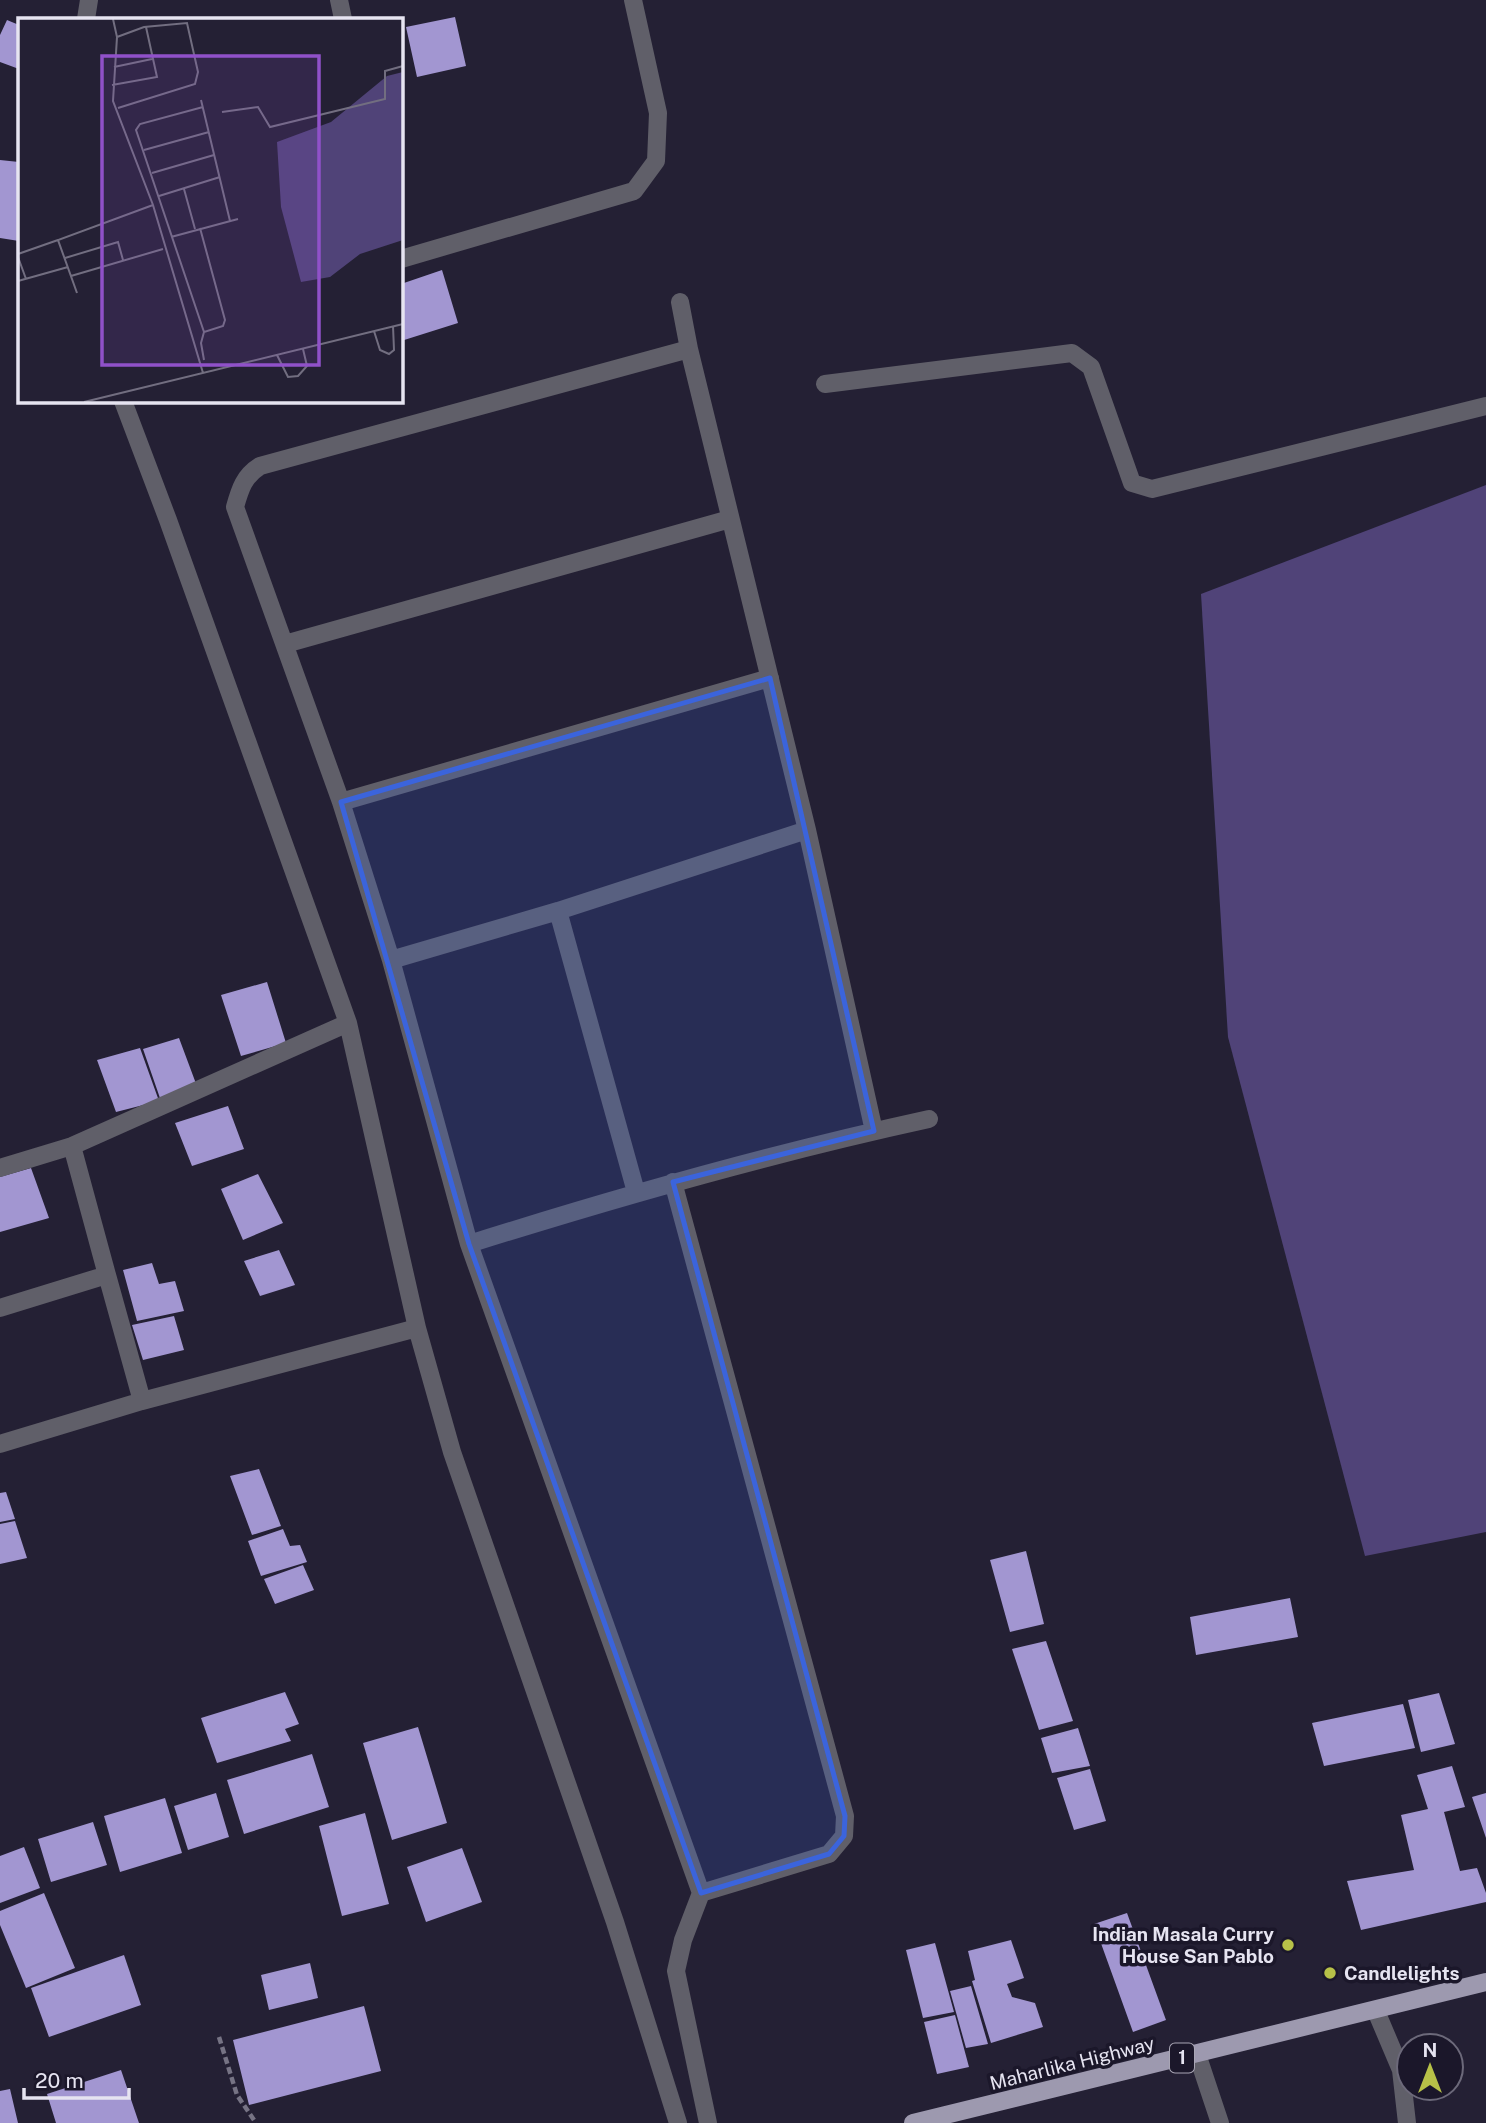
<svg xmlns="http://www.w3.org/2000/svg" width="1486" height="2123" font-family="'Public Sans',sans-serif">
<rect width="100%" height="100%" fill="#242034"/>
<!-- forest -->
<path fill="#504378" d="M1486,485V1532L1365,1556L1228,1037L1201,594Z"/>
<!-- building -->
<path fill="#a296d1" d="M455,17L466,66L417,77L406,27Z
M7,20L19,25V69L0,62V35Z
M0,160L19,162V241L0,238Z
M442,270L458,323L401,341V284Z
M267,982L286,1043L241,1056L221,995Z
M179,1038L198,1089L161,1101L143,1049Z
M140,1048L159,1101L116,1112L97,1060Z
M228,1106L244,1149L192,1166L175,1123Z
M31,1168L49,1218L0,1232V1177Z
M258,1174L283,1223L243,1240L221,1189Z
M279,1250L295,1285L260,1296L244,1261Z
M152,1263L159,1284L175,1281L184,1311L137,1321L123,1270Z
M174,1316L184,1350L143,1360L132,1325Z
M259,1469L281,1526L252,1535L230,1476Z
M6,1492L15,1519L0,1522V1493Z
M15,1521L27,1558L0,1564V1524Z
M283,1529L290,1546L300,1545L307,1562L261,1576L248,1541Z
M1026,1551L1044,1624L1010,1632L990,1560Z
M303,1565L314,1590L275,1604L264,1579Z
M1290,1598L1298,1637L1196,1655L1190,1617Z
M1046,1641L1073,1721L1039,1730L1012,1649Z
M285,1692L299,1724L285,1729L291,1741L217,1763L201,1718Z
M1439,1693L1455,1744L1421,1752L1408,1700Z
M1403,1704L1415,1748L1324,1766L1312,1723Z
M418,1727L447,1823L392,1840L363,1743Z
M1078,1728L1090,1766L1052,1773L1041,1738Z
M312,1754L329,1807L244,1834L227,1780Z
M1452,1766L1465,1807L1444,1812L1460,1871L1477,1868L1486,1893V1902L1361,1930L1347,1881L1414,1870L1401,1815L1428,1809L1417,1775Z
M1090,1769L1106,1821L1074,1830L1057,1778Z
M216,1793L229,1837L188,1850L174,1806Z
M1486,1793V1838L1472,1797Z
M165,1798L182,1853L120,1872L104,1816Z
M365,1813L389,1904L342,1916L319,1826Z
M93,1822L107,1865L51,1882L38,1839Z
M24,1847L40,1888L0,1903V1856Z
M462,1848L482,1902L426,1922L407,1867Z
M44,1893L75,1968L26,1988L0,1925V1911Z
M1127,1913L1166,2020L1133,2032L1094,1924Z
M1011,1940L1024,1978L1007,1984L1012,1997L1035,2003L1043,2027L991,2043L972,1981L975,1980L968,1951Z
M935,1943L954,2012L923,2018L906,1950Z
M124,1955L141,2005L49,2037L31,1988Z
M310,1963L318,1998L269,2010L261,1975Z
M971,1986L988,2044L966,2048L950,1991Z
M364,2006L381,2071L249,2105L233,2040Z
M955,2015L969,2067L937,2074L924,2022Z
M121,2070L139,2123H56L47,2094Z
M10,2089L18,2123H0V2091Z"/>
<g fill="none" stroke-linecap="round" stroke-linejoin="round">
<!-- path -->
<path stroke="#767384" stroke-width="4.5" stroke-dasharray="7 3.5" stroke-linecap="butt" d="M219,2037L237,2095L256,2123"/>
<!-- service -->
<path stroke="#605f69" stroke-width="18" d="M1376,2011L1401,2070L1407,2123
M1197,2054L1220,2123"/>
<!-- minor -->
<path stroke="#605f69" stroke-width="18" d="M339,0L343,19
M86,19L89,0
M401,259L634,191L656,161L658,113L633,0
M680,302L689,349L807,830L874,1131
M689,349L260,466C244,476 240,489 235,507L341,802L391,960L469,1244L701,1893
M825,384L1072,353L1091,367L1132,483L1152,489L1486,406
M123,401L168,520L348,1023L417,1328L452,1452L615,1922L678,2123
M285,644L730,519
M341,802L770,678
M558,911L636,1192
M391,960L558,911L807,830
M72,1146L107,1275
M0,1168L72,1146L348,1023
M673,1182L845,1816L844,1836L829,1854L701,1893L683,1940L676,1971L708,2123
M469,1244C621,1196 773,1153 929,1119
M0,1308L107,1275L142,1401
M0,1444L142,1401L417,1328"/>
<!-- primary -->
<path stroke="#9d99af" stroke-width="18" d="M913,2123L1486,1982"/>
</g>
<!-- marked area -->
<path fill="#3b64dc" fill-opacity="0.2" stroke="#3b64dc" stroke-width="5" stroke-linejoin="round" d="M770,678L874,1131L673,1182L845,1816L844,1836L829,1854L701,1893L469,1244L341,802Z"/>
<!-- markers -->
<g fill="#b7c148" stroke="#1b172a" stroke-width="2.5">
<circle cx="1288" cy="1945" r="7"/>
<circle cx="1330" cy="1973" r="7"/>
</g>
<g text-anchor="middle" stroke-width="7" stroke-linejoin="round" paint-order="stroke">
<!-- shield labels -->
<rect fill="#1b172a" stroke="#a9a6b5" stroke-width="2" x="1170" y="2043.5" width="24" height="29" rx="5"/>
<g font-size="18" font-weight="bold" fill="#e6e4f1">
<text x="1182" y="2064">1</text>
</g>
<!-- poi labels -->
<g font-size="19" font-weight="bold" fill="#e6e4f1" stroke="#1b172a" text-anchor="end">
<text x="1274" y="1941">Indian Masala Curry<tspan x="1274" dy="22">House San Pablo</tspan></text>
<text x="1344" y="1980" text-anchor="start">Candlelights</text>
</g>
<!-- street labels -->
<g font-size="19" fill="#e6e4f1" stroke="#1b172a">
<text transform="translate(1072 2063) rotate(-14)" y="7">Maharlika Highway</text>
</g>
</g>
<!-- overview -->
<g transform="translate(18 18)">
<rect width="385" height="385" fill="#242034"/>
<path d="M385,54V222L342,236L312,259L283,264L263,189L259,124L313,104L369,58Z" fill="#504378"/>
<path fill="none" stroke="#726e80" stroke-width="2" d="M95,1L99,19L95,83L135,187L185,355M99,19L126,9L169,5L180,54L177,66L100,90M96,49L134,41M94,67L139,59L128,9M183,82L212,203M185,89L122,106L118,112L186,314M204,94L240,89L252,109L367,81V53L385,48M126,132L191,114M134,155L196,137M166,171L177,211M141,178L202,159M182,210L207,302L205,308L186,314L183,325L186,342M153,219L220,201M0,236L40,222M0,239L8,261M47,240L100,224L105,242M53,258L145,231M0,263L50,249M59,275L40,222L135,187M356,313L362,332L371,336L376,332L375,308M259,337L270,359L280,358L289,348L285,331M66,384L385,306"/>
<path fill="#9051c9" fill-opacity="0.15" stroke="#9051c9" stroke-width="3.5" d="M84,38H301V347H84Z"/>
<rect width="385" height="385" fill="none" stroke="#e6e4f1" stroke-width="3.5"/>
</g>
<!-- north arrow -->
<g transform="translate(1430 2067)"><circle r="33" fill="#1b172a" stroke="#6c697a" stroke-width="2"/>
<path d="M0-5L12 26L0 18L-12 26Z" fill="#b7c148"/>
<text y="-10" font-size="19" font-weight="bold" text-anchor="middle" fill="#e6e4f1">N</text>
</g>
<!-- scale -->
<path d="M24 2088v10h105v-10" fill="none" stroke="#e6e4f1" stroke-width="3.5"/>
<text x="35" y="2088" font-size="21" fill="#e6e4f1" stroke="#1b172a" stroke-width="5" paint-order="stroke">20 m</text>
</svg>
